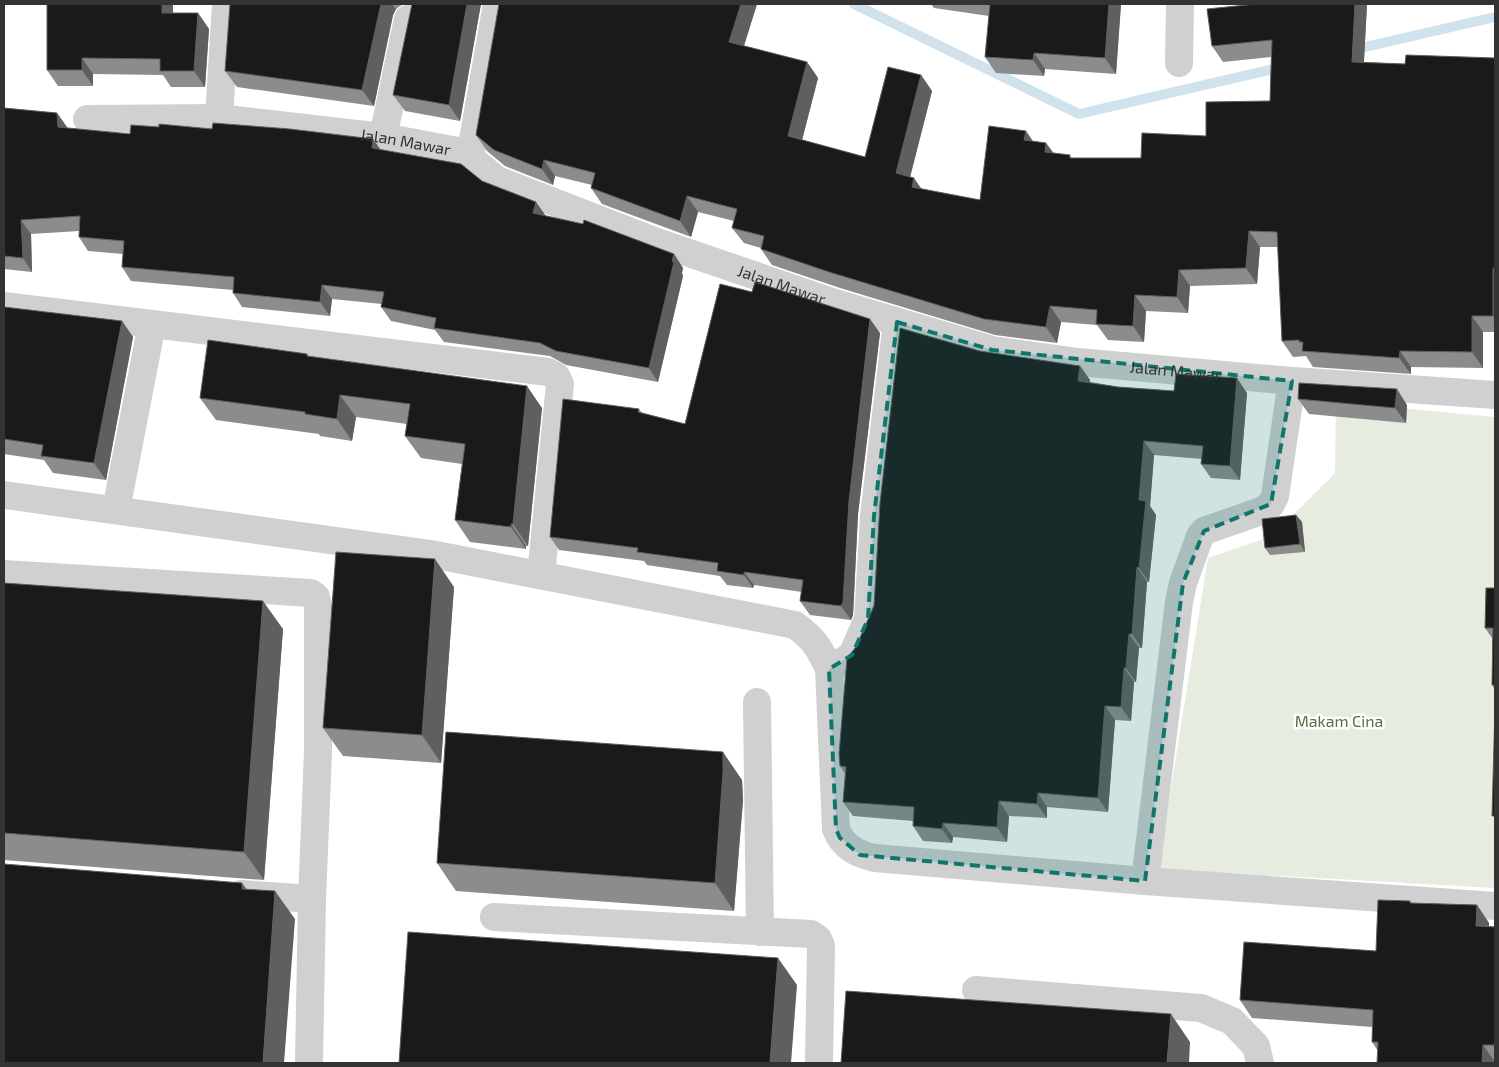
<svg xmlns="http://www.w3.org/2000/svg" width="1499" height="1067" font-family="'Exo 2',sans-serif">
<rect width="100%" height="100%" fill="#fff"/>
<!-- green -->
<path fill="#e6ecdf" d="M1336,402L1495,417V888L1158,869L1208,558L1272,536L1335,473Z"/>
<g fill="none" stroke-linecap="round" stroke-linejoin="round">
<!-- stream -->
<path stroke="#cfe2ee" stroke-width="10" d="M854,4L1079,114L1282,67
M1352,50L1495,17"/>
<!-- minor -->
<g stroke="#d0d0d0" stroke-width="28">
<path d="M1179,63L1180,4"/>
<path d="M219,118L226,4"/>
<path id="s1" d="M87,119L219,118L383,137L463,152L497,180L657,242L835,303L992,350L1078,362L1292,381L1495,395"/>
<path d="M383,137L408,19"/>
<path d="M470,157L497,4"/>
<path d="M4,306L548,372L556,376L560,384L541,575"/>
<path d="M4,495L431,554L795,625C814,639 819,647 829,669L836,829C843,847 857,854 875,858L1145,881L1495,906"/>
<path d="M116,510L152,324"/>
<path d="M4,574L311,593L316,597L318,606V752L312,899L309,1063"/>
<path d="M839,664L852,655L868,619L874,516L897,322"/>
<path d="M757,702L760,932"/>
<path d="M1145,881L1179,602L1183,583L1200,536L1204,531L1264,510L1271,504L1275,496L1292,381"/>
<path d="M241,894L312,899"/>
<path d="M494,917L811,934L818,939L821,946L819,1063"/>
<path d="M976,990L1201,1008L1232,1021L1256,1046L1260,1063"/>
</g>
</g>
<!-- wall -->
<path fill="#8c8c8c" d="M43,4H173V13H198L209,29L205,87H171L163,75L93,74V86H58L47,70V5H43Z
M230,4H410H403L396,9L393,15L374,106L237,87L225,71Z
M411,4H481L460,121L405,111L393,95L412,4Z
M499,4H757L744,46L807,62L818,78L802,140L865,157L921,75L932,91L910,177L922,189L980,200L1033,141L1046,143L1053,153L1073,158H1141L1206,136L1270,101L1271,57L1223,62L1212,46L1256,4H1367L1364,62L1405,64L1495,58V332H1483V368L1411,367V374L1313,367L1306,356L1293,357L1282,341L1278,247H1260L1257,284L1190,286L1188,313L1146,311L1144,342L1108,340L1097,325L1061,322L1057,343L995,335L840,288L772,265L761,249V248L744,243L732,228L734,221L698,212L691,237L602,204L591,188L592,185L555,176L553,185L505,166L487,151L476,135Z
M931,4H1121L1116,74L1045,69L1044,76L996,73L985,57L989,16L934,8Z
M4,108L57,113L67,128L130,134L159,127L212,129L373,139L380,150L482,181L546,216L674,254L683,268L682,273L683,276L658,382L566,365L550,356L444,342L435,330L391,321L381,307L382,304L332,299L330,316L242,307L233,293V290L131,281L122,267L123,254L88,251L79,237V231L31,234L32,272L4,269Z
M4,307L122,321L133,337L106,480L53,473L44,460L4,454Z
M880,333L858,514L853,615L851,620L810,615L800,601L802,592L754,585L753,588L727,585L720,576L647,565L644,561L559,550L550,537L639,409L642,413L685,424Z
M980,351L1080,366L1090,380V382L1118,387L1174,391L1247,393L1240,480L1211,478L1201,464L1202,459L1154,455L1150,506L1156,515L1149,582H1147L1142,648H1139L1136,682H1134L1131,721L1115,720L1108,812L1047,807V818L1009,816L1007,842L953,837L952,843L923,841L913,826V821L853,816L843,802L845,774L840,766L856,647Z
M307,354L309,356L542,408L528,546H526V549L470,542L455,520L462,464L421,458L405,436L407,424L356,417L352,441L320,436L319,434L216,420L200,398Z
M1298,399L1407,405L1406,423L1309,414Z
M1296,515L1302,522L1305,552L1270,555L1265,548Z
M4,583L283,629L264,880L4,860Z
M454,587L441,763L343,756L323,728Z
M1495,588V690L1492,685V638L1485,628Z
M742,780L743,800L734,911L456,891L437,863Z
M1410,901L1412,903L1477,905L1489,923V926L1495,927V1063L1378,1051L1372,1042V1027L1252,1018L1240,1000L1376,951Z"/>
<!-- shaded-wall -->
<path fill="#5f5f5f" d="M162,4H173V29L162,13Z
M381,4H392L396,9L393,15L374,106L362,90Z
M467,4H481L460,121L449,105Z
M741,4H757L740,58L729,42Z
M1109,4H1121L1116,74L1105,58Z
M1355,4H1367L1363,78L1352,62Z
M198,13L209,29L205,87L194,71Z
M1034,53L1045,69L1044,76L1033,60Z
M82,58L93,74V86L82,70Z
M807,62L818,78L799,152L788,136Z
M921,75L932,91L907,189L896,173Z
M57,113L67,127V141L58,127Z
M1026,131L1037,147L1024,140Z
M373,139L383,153L372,148Z
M1046,143L1058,159L1045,152Z
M544,160L555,176L553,185L542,169Z
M914,178L925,194L912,187Z
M687,196L698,212L691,237L680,221Z
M536,202L546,216L533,213Z
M21,220L31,234L32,272L23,258Z
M1249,231L1260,247L1257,284L1246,268Z
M674,254L683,268L682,273L683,276L658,382L649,368Z
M1493,268L1495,271V320L1493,316Z
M1179,270L1190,286L1188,313L1177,297Z
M322,285L332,299L330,316L320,302Z
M1135,295L1146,311L1144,342L1133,326Z
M1050,306L1061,322L1057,343L1046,327Z
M1472,316L1483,332V368L1472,352Z
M870,319L880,333L858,514L853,615L851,620L841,606L849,501Z
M122,321L133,337L106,480L94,463Z
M1400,351L1411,367V374L1399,358Z
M1080,366L1090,380L1088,395L1078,381Z
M1237,378L1247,393L1240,480L1230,466Z
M527,386L542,408L528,546L513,524Z
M1397,389L1407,405L1406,423L1395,408Z
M340,395L356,417L352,441L337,419Z
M1144,441L1154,455L1150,506L1156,515L1149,582L1139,568V500Z
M1296,515L1302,522L1305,552L1300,544Z
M511,524L526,546V549L511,527Z
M435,559L454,587L441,763L422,735Z
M1137,567L1147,582L1142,648L1132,634Z
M744,572L754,585L753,588L744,575Z
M263,601L283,629L264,880L244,852Z
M1129,634L1139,648L1136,682L1126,668Z
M1124,668L1134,682L1131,721L1121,707Z
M1105,706L1115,720L1108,812L1098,798Z
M723,752L742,780L743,800L734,911L715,883Z
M1038,793L1047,807V818L1037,804Z
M999,801L1009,816L1007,842L997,827Z
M943,823L953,837L952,843L942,829Z
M242,883L262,911L242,889Z
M275,891L295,919L284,1063H263Z
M1477,905L1489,923L1488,943L1476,926Z
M778,958L797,985L791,1063H770Z
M1171,1014L1190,1042L1189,1063H1167Z
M1483,1045L1495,1062V1063H1482Z"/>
<!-- building -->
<path fill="#1a1a1a" stroke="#5f5f5f" d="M47,4H162V13H198L194,71H160V59L82,58V70H47Z
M230,4H381L362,90L225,71Z
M412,4H467L449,105L393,95Z
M499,4H741L729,42L807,62L788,136L865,157L888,67L921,75L896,173L914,178L912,187L980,200L989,126L1026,131L1024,140L1046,143L1045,152L1070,155V158H1141L1142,133L1206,136V102L1270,101L1272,40L1212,46L1207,9L1256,4H1355L1352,62L1405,64L1406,55L1495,58V268H1493V316H1472V352L1400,351L1399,358L1302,351L1303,342H1299V340L1282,341L1277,232L1249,231L1246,268L1179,270L1177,297L1135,295L1133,326L1096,324L1097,310L1050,306L1046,327L984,319L829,272L761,249L764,236L732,228L737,209L687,196L680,221L591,188L595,173L544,160L542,169L494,150L476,135Z
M990,4H1109L1105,58L1034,53L1033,60L985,57Z
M4,108L57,113L58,127L130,134L131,125L159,127V124L212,129L213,123L290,129L373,139L372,148L461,164L482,181L536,202L533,213L583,224L584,220L674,254L672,261L674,262L649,368L556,351L540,343L434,328L436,318L381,307L384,292L322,285L320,302L233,293L234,277L122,267L124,241L79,237L80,216L21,220L23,258L4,256Z
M755,282L870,319L849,501L843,602L841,606L800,601L803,580L744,572V575L717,571L718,563L637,552L638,548L550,537L563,399L639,409L638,412L685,424L720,284L752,292Z
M4,307L122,321L94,463L41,456L43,445L4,439Z
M900,328L980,351L1080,366L1078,381L1118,387L1174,391L1176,374L1237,378L1230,466L1201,464L1203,446L1144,441L1139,500L1146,501L1139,568L1137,567L1132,634H1129L1126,668H1124L1121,707L1105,706L1098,798L1038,793L1037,804L999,801L997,827L943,823L942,829L913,826L914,807L843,802L846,767L840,766L839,754L847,658L856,647L874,606L880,503Z
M208,340L307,354V356L527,386L513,524H511V527L455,520L465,444L405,436L410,404L340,395L337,419L305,414V412L200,398Z
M1299,383L1397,389L1395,408L1298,399Z
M1296,515L1300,544L1265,548L1262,519Z
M336,552L435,559L422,735L323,728Z
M4,583L263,601L244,852L4,833Z
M1486,588H1495V685H1492L1493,628H1485Z
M1495,707V816H1492Z
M446,732L723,752V772L715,883L437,863Z
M4,864L242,883V889L275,891L263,1063H4Z
M1378,900L1410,901V903L1477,905L1476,926L1495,927V1045H1483L1482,1063H1377L1378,1042H1372L1373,1010L1240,1000L1244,942L1376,951Z
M408,932L778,958L770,1063H399Z
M846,991L1171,1014L1167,1063H841Z"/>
<!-- marked area -->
<path fill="#0f766e" fill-opacity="0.2" stroke="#0f766e" stroke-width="4" stroke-dasharray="10 6" stroke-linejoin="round" d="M897,322L992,350L1292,381L1271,504L1204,531L1183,583L1145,881L860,855L840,838L836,829L829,669L852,655L868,619L874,516Z"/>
<g text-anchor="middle" stroke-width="5" stroke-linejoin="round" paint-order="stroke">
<!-- street labels -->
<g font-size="16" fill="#333" stroke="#fff">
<text dy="6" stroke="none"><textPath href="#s1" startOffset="320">Jalan Mawar</textPath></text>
<text dy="6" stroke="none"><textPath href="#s1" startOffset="726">Jalan Mawar</textPath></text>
<text dy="6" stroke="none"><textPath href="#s1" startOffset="1131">Jalan Mawar</textPath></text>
</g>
<!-- park labels -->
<g font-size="16" fill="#56703f" stroke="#fff">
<text x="1339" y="727">Makam Cina</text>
</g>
</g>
<!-- border -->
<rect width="1499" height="1067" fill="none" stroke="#333333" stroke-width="10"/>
</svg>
